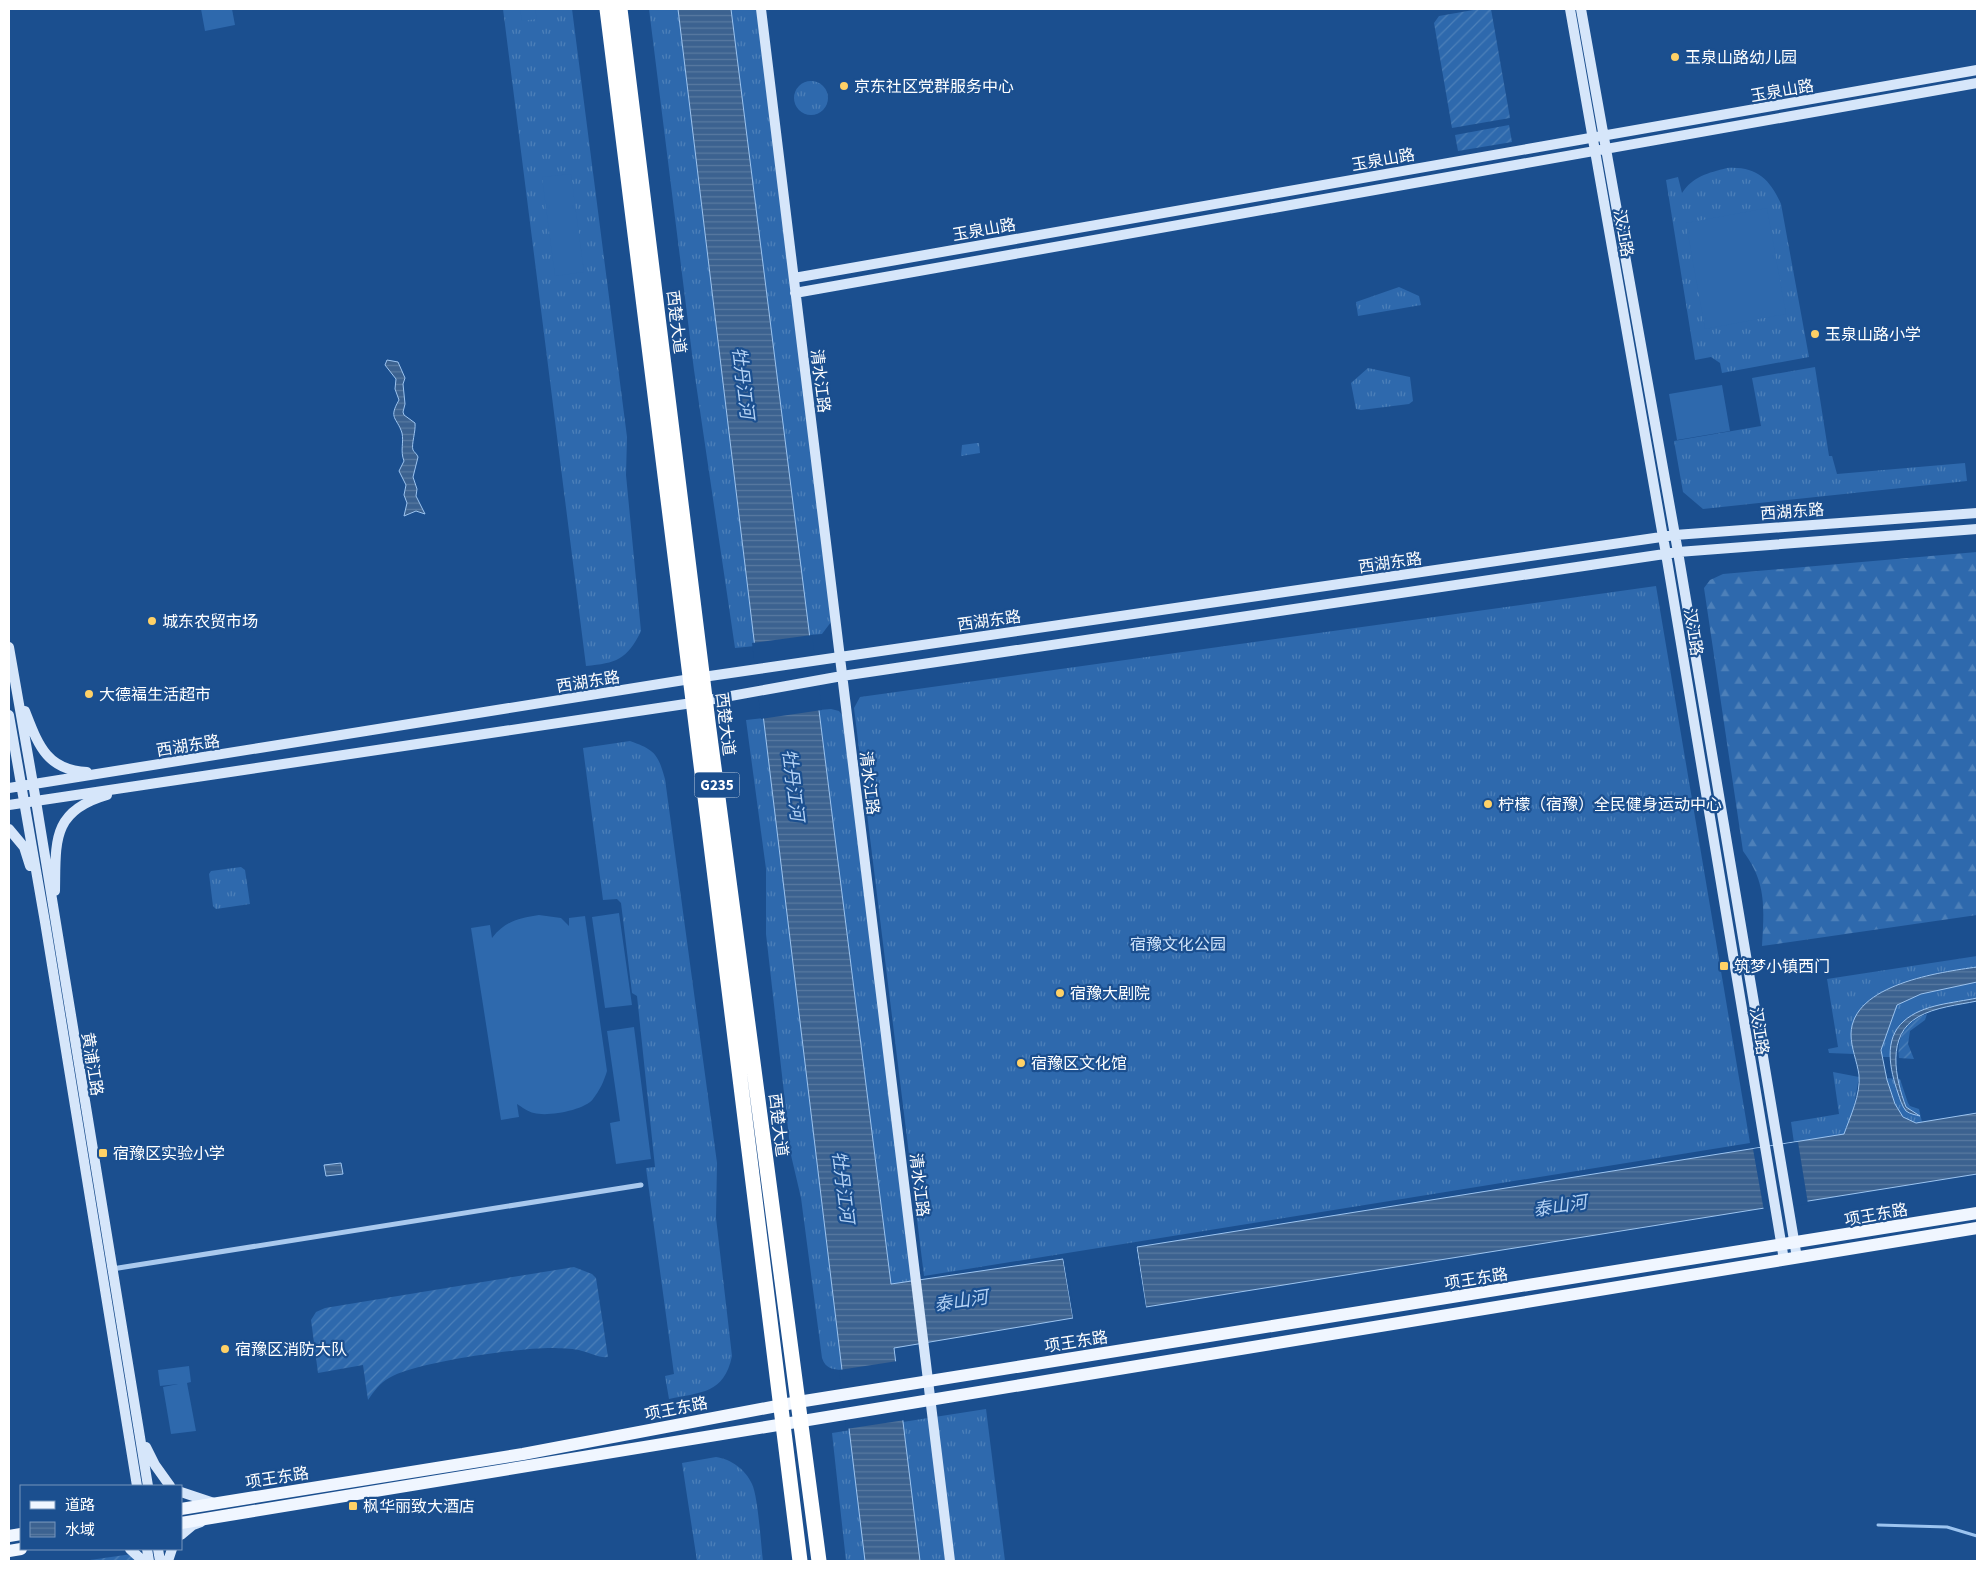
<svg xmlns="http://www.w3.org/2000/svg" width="1986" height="1570" font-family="'Source Sans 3','Noto Sans SC',sans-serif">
<defs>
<pattern id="grass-tufts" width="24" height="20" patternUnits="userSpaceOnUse" patternTransform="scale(1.25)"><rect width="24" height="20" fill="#2e69ad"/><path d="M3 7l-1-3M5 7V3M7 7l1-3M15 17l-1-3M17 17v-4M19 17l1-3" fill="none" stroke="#4d80b9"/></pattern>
<pattern id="forest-firs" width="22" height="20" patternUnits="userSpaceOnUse" patternTransform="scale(1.25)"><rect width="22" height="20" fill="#2e69ad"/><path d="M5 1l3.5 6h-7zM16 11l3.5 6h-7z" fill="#4d80b9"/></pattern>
<pattern id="garden-furrows" width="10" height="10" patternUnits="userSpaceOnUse" patternTransform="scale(1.25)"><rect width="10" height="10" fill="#2e69ad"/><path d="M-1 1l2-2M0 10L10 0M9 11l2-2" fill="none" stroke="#4d80b9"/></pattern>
<pattern id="water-rules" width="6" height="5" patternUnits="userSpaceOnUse" patternTransform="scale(1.25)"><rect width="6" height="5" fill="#3c6290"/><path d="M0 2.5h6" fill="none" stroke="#597aa1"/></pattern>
</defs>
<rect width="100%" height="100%" fill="#1b4f8f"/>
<!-- grass -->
<path fill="url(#grass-tufts)" d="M503,9H572L627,437L626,475L641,631C627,660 616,663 586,666Z
M649,9H678L755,646L735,648L694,370Z
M731,9H759L831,622L822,634L809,635Z
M794 98a17 17 0 1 1 34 0a17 17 0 1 1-34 0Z
M1727,168C1756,166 1770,179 1781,204L1809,357L1722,373L1720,363L1711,357L1695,360L1666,180L1678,177L1682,193C1693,176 1708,173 1727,168Z
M1399,287L1419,296L1421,305L1358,316L1356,302Z
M1815,367L1829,456H1832L1837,474L1965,463L1967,481L1703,509L1683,492L1674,441L1761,426L1752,378Z
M1368,368L1410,377L1413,401L1409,404L1361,410L1356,409L1351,383Z
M977,443H979L980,453L961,456L962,445Z
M1656,586L1750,1143L924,1276L854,708L860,697Z
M831,709L839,711L845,719L913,1281L891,1284L819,710Z
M764,718L842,1370C832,1369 826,1369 822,1358L801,1198L791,1155L766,934V869L746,720Z
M630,741C655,750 658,754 665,779L717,1163L716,1218L732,1356C724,1394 701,1392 669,1399L665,1376L674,1374L646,1168L655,1167L637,996L632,993L621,903L617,899L603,900L583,748Z
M241,867L245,870L250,904L216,909L213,906L209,874L211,871Z
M1977,956V967C1937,972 1861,982 1851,1031C1850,1038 1853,1047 1854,1054L1829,1053L1828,1049L1838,1047L1827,979Z
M1977,982V998C1941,1006 1888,1008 1891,1057H1882C1879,1040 1890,1020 1897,1005L1921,994Z
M1833,1072L1859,1077L1853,1111L1844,1134L1794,1143L1791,1122L1839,1114Z
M1886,1078L1900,1079L1908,1103L1910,1106L1919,1109L1922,1122C1897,1126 1893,1095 1886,1078Z
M986,1409L1005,1561H846L832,1433Z
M716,1457C731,1459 746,1470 752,1484C758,1496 761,1545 763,1561H697L682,1463Z"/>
<!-- forest -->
<path fill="url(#forest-firs)" d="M1977,552V915L1762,946C1764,908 1767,883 1743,851L1704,588L1710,580L1723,574Z"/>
<!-- garden -->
<path fill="url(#garden-furrows)" d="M1479,9H1491L1510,118L1452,128L1434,23L1439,16Z
M1509,125L1512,142L1458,151L1455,135Z
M1927,1014L1925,1020L1910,1031L1908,1044L1914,1059L1899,1058C1896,1037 1906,1021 1927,1014Z
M574,1267L592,1274L596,1278L608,1357C599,1358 591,1353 582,1351C574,1348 564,1349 555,1348C523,1347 415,1362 389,1378C380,1383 374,1391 368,1400L363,1365L318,1373L311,1320L316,1312L325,1308Z
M132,1554L134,1561H83Z"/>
<!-- pitch -->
<path fill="#2e69ad" d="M201,9H232L235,25L205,31Z
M520,9H535L537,19L522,21Z
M571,174L584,272L555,276L542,177Z
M1767,208L1786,314L1705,329L1686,223Z
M1722,385L1730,431L1677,440L1669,394Z
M619,913L632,1005L605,1008L592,917Z
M539,915L561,918L569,926V918L585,916L607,1071C604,1081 600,1090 593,1099C585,1110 548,1117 534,1113C528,1112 522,1107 517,1104L519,1117L501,1120L471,928L490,925L492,938C505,921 519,918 539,915Z
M634,1027L651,1159L616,1164L610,1123L620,1121L607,1031Z
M189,1366L191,1382L187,1383L196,1431L171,1434L163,1387L178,1384L160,1386L158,1370Z"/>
<!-- water -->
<path fill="url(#water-rules)" stroke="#9cc4f0" d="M678,9H731L891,1284L1063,1259L1073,1318L894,1348L920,1561H865Z
M387,360L398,362L405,378L403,384L405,404L403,412L404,415L415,423C416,431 411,445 413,450C414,452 417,454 418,457L413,477L417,489L416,496L425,514L416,511L404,516L407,503L404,495L406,485L399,471L404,461C400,451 404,442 402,433C397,417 388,419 399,400L395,389L396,379L385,365Z
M1977,967V982L1921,994L1897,1005L1881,1050L1887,1080L1895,1104L1903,1117L1916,1123L1977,1113V1174L1146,1307L1137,1247L1844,1134C1850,1117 1861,1094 1859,1075C1857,1061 1851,1048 1851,1034C1852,984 1941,972 1977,967Z
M1977,998V1001C1958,1005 1935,1007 1918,1017C1886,1035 1895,1078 1906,1107L1920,1116C1916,1115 1910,1114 1906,1111C1902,1106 1900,1099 1898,1093C1890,1070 1883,1039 1904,1021C1923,1004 1954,1003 1977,998Z
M341,1163L343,1174L326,1176L324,1165Z"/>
<!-- pier -->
<path fill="#1b4f8f" d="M812,635L822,710L761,719L752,643Z
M1798,1142L1808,1204L1764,1211L1753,1149Z
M1136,1245L1146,1307H1144L1134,1248Z
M1063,1257L1066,1259L1075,1318H1073Z
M898,1361L905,1420L846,1429L839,1370Z"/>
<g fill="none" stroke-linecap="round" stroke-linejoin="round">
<!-- stream -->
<path stroke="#9cc4f0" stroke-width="3" d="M1878,1525L1947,1527L1977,1536"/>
<!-- street -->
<path stroke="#a9c9ee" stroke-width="5" d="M112,1269L641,1185"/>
<!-- secondary -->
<path stroke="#d6e6fa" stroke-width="10" d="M761,9L950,1561
M1570,9L1666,554L1784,1260
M1581,9L1678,552L1797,1258
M794,278L1977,70
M795,293L1977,83
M9,647L36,801L148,1486
M25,711C38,744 46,770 87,772
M9,715L45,922L137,1486
M9,788L703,677L1675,535L1977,513
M9,805L692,703L842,676L1678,552L1977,529
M9,829L24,847L30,866
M55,891C56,842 51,811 107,795
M146,1447L155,1465L170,1486
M181,1492L214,1503
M181,1535L193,1525L201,1522
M130,1549L143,1561
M147,1549L149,1561
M158,1549L160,1561
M168,1561L172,1549"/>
<!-- primary -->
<path stroke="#f0f6ff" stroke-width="12" d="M181,1509L523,1454L798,1402L1977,1213
M181,1523L1977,1228
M9,1536L21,1534
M9,1551L21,1549"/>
<!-- highway -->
<path stroke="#fff" stroke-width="15" d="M607,9L800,1561
M620,9L708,722L819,1561"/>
</g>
<!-- markers -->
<g fill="#ffd166" stroke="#1b4f8f" stroke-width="2">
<circle cx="1675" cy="57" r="5"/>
<circle cx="844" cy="86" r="5"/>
<circle cx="1815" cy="334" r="5"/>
<circle cx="152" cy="621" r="5"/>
<circle cx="89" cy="694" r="5"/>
<circle cx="1488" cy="804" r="5"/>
<rect x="1719" y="961" width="10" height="10" rx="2.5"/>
<circle cx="1060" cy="993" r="5"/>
<circle cx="1021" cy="1063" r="5"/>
<rect x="98" y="1148" width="10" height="10" rx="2.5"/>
<circle cx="225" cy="1349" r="5"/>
<rect x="348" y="1501" width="10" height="10" rx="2.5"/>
</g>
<g text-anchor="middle" stroke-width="4.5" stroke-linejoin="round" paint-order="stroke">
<!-- shield labels -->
<rect fill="#1b4f8f" stroke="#bbcadd" stroke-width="1" x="694.5" y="772.5" width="45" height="25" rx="4"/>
<g font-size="15" font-weight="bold" fill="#fff">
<text x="717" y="790">G235</text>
</g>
<!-- poi labels -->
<g font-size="16" fill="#fff" stroke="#1b4f8f" text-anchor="start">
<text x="1685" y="63">玉泉山路幼儿园</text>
<text x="854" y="92">京东社区党群服务中心</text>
<text x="1825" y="340">玉泉山路小学</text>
<text x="162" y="627">城东农贸市场</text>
<text x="99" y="700">大德福生活超市</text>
<text x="1498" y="810">柠檬（宿豫）全民健身运动中心</text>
<text x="1734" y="972">筑梦小镇西门</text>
<text x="1070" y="999">宿豫大剧院</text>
<text x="1031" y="1069">宿豫区文化馆</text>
<text x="113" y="1159">宿豫区实验小学</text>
<text x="235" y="1355">宿豫区消防大队</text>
<text x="363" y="1512">枫华丽致大酒店</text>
</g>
<!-- street labels -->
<g font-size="16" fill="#fff" stroke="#1b4f8f">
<text transform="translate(1782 90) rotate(-10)" y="6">玉泉山路</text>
<text transform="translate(1383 159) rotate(-10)" y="6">玉泉山路</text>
<text transform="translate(984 229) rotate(-10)" y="6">玉泉山路</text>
<text transform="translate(1624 233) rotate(80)" y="6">汉江路</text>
<text transform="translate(677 322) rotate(83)" y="6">西楚大道</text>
<text transform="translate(821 381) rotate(83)" y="6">清水江路</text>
<text transform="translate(1792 511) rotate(-4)" y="6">西湖东路</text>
<text transform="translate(1390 562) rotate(-8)" y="6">西湖东路</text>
<text transform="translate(989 620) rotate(-8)" y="6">西湖东路</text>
<text transform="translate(1694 632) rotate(81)" y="6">汉江路</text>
<text transform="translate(588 681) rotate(-9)" y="6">西湖东路</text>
<text transform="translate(726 724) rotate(83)" y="6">西楚大道</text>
<text transform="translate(188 745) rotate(-9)" y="6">西湖东路</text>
<text transform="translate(870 783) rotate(83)" y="6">清水江路</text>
<text transform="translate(1760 1031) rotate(81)" y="6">汉江路</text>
<text transform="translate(93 1064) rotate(81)" y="6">黄浦江路</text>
<text transform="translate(779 1125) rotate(83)" y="6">西楚大道</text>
<text transform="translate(920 1185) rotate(83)" y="6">清水江路</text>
<text transform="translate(1876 1214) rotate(-10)" y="6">项王东路</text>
<text transform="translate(1476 1278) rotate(-9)" y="6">项王东路</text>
<text transform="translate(1076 1341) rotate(-9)" y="6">项王东路</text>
<text transform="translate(676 1408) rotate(-11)" y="6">项王东路</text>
<text transform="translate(277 1477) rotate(-9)" y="6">项王东路</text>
</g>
<!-- park labels -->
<g font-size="16" fill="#cfe3fa" stroke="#1b4f8f">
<text x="1178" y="950">宿豫文化公园</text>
</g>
<!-- water labels -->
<g font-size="18" font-style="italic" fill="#b5d3f5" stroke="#1b4f8f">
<text transform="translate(743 383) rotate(83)" y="6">牡丹江河</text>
<text transform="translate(793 785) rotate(83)" y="6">牡丹江河</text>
<text transform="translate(843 1187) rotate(83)" y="6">牡丹江河</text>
<text transform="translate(1560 1206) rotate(-9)" y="6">泰山河</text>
<text transform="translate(961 1301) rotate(-9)" y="6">泰山河</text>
</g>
</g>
<!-- border -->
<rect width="1986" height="1570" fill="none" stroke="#ffffff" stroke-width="20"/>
<!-- legend -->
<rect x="20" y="1485" width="162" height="65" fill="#1b4f8f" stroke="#7695bc"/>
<rect x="30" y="1501" width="25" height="8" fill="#f0f6ff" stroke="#7695bc"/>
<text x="65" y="1510" font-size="15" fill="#ffffff">道路</text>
<rect x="30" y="1522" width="25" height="15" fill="url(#water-rules)" stroke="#7695bc"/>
<text x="65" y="1535" font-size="15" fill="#ffffff">水域</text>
</svg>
